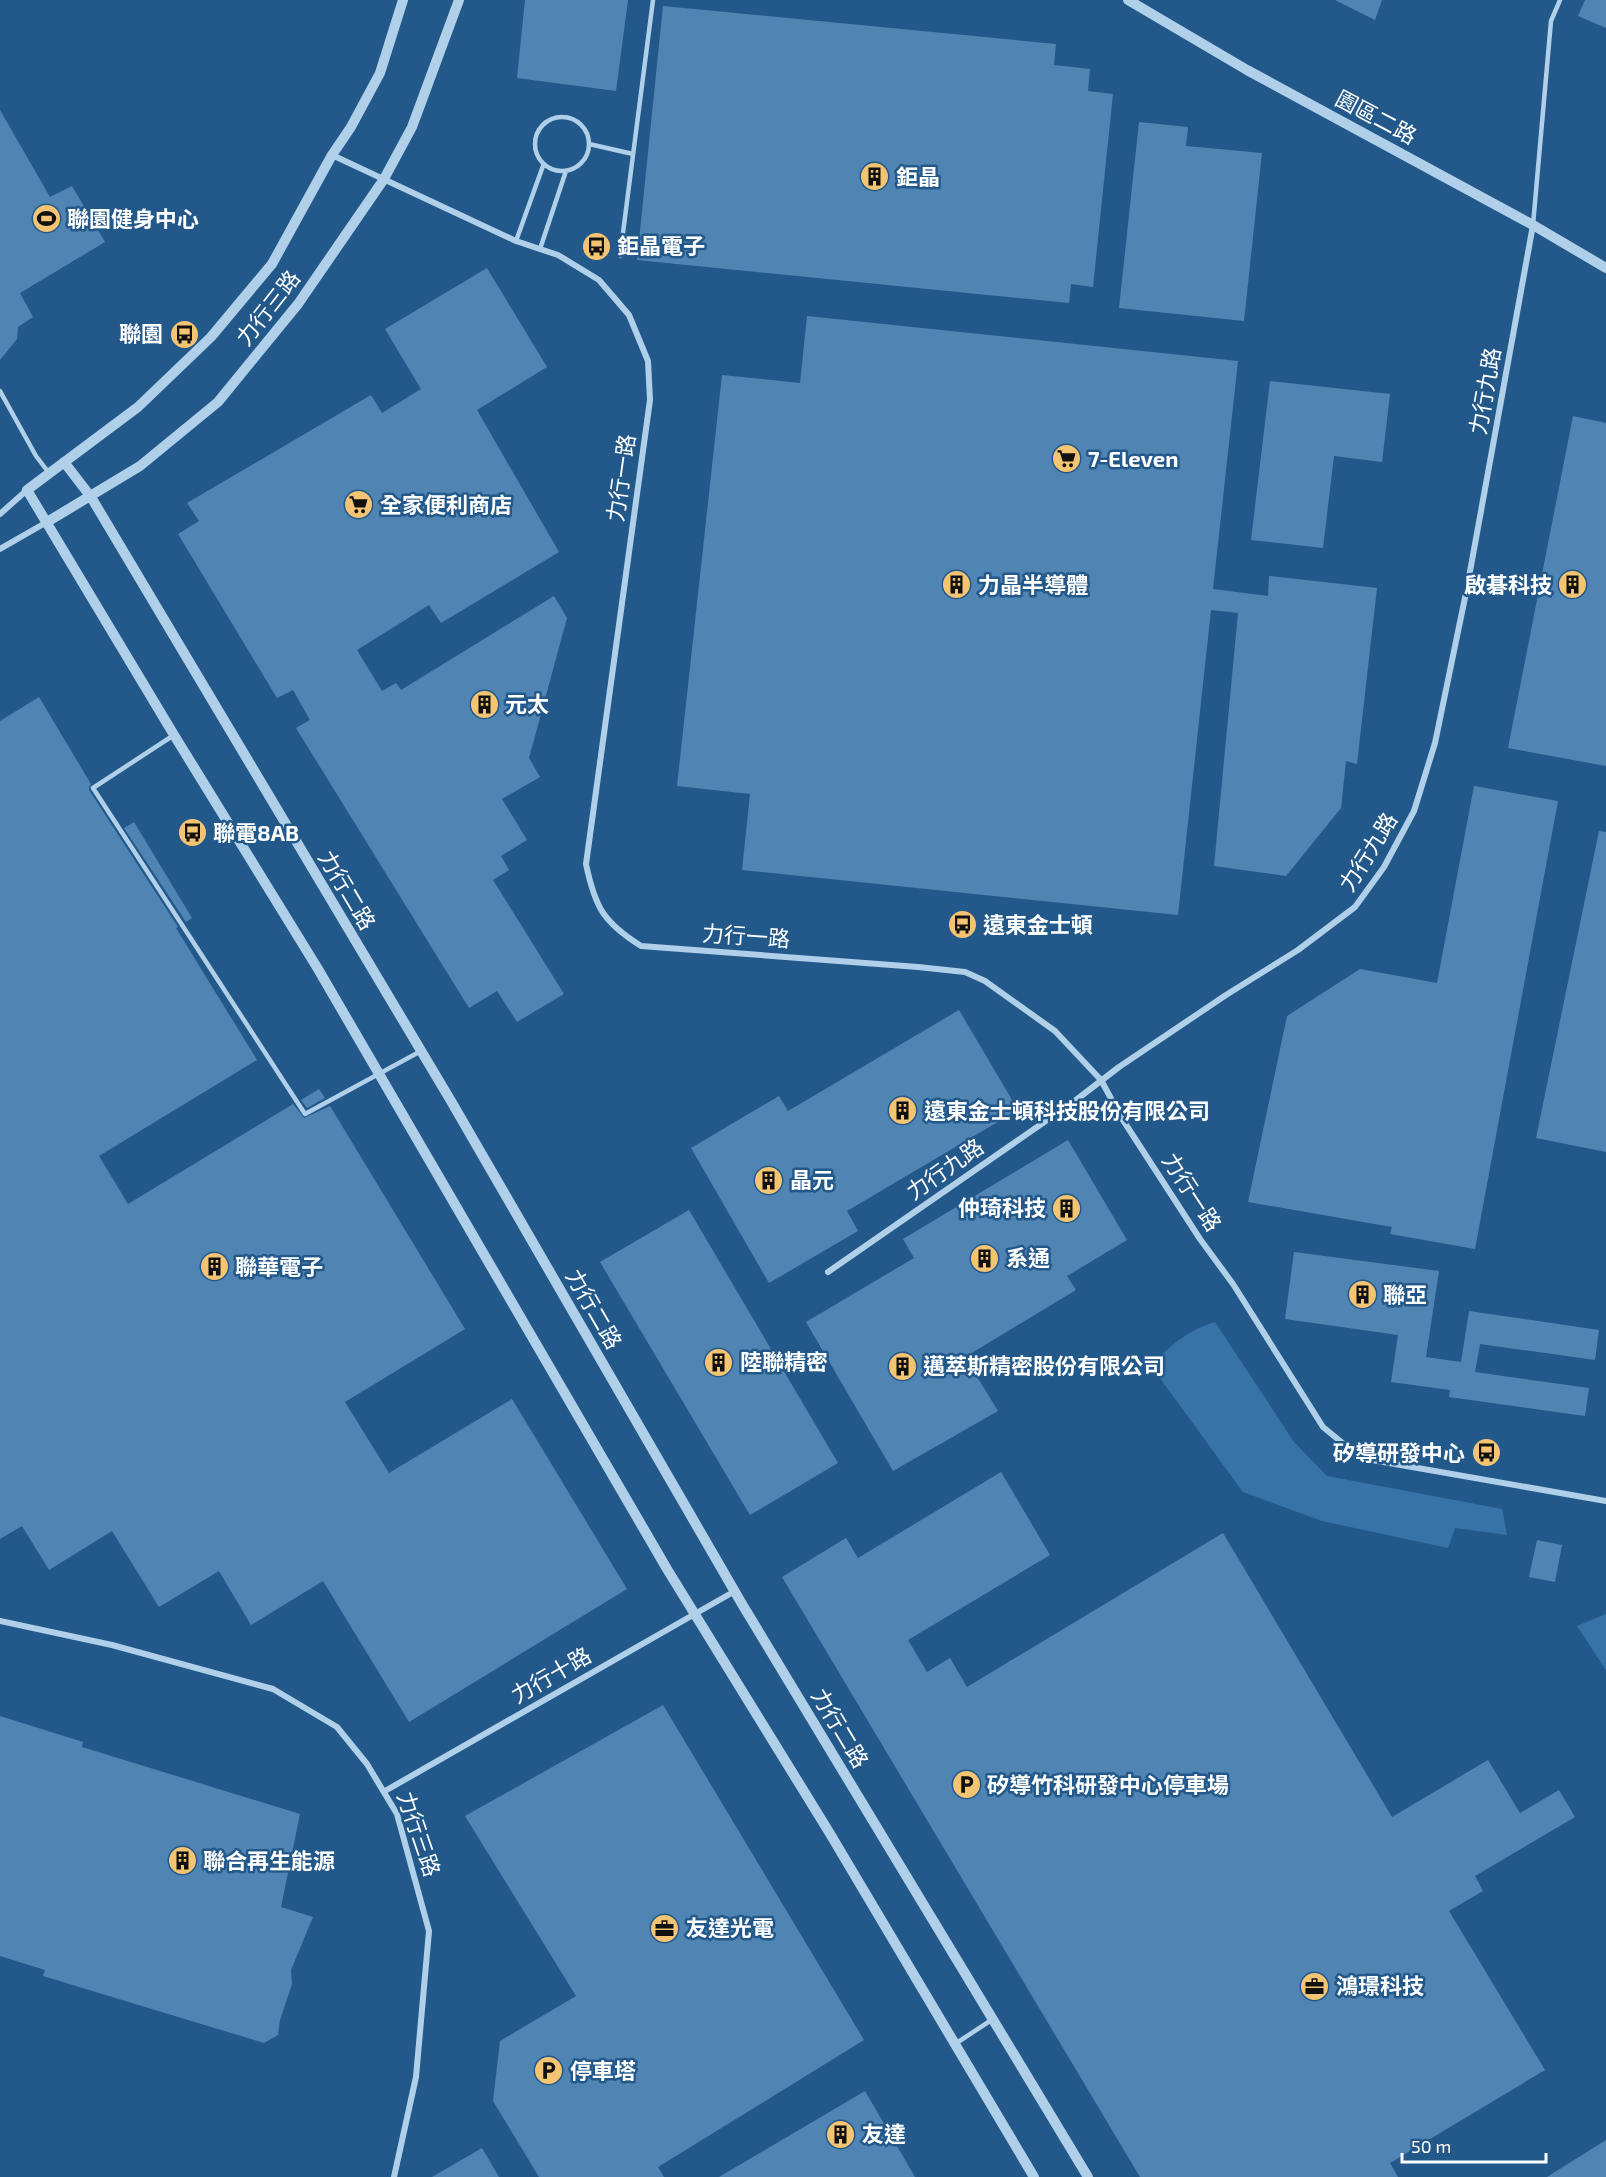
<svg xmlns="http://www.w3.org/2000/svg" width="1606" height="2177" font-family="'Exo 2','Noto Sans TC',sans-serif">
<rect width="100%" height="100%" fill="#23598a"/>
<!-- green -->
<path fill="#3773a7" d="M1215,1322L1294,1442L1327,1476L1502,1509L1507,1535L1455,1528L1448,1548L1322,1521L1243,1492L1151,1366C1169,1346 1188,1330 1215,1322Z
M1606,1614V1670L1577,1626Z"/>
<!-- building -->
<path fill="#5085b3" d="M525,0H628L616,91L517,78Z
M1335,0H1382L1375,20Z
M1585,0H1606V28L1578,16Z
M663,6L1056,44L1054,65L1090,69L1088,91L1113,94L1093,287L1071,284L1069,303L637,260Z
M0,110L50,197L72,186L105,242L20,293L33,317L18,327L17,339L0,360Z
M1139,122L1188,127L1186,146L1262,153L1244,321L1119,308Z
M487,268L547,367L477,410L559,552L441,623L429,605L357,650L382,691L396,683L401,690L554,596L567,618L529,758L540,777L502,799L527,840L501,856L509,870L493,880L564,994L517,1022L497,991L469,1008L296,728L310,720L293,690L277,698L178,534L199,521L187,503L371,395L382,413L421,389L385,329Z
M807,316L1238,361L1213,589L1268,596L1269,576L1377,588L1357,764L1346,761L1341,808L1286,876L1214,866L1238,613L1211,610L1178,915L742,870L750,794L677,786L722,375L800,383Z
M1270,381L1390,394L1382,462L1334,456L1323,548L1251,540Z
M1573,416L1606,423V766L1508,748Z
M39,697L91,784L89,787V790L178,927L176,928L257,1060L99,1156L128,1204L293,1104L304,1118L330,1106L465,1329L345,1402L389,1473L512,1399L627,1589L409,1722L323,1581L251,1625L219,1571L159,1607L112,1531L49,1570L22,1526L0,1539V721Z
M1474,786L1558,801L1475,1249L1390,1234L1392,1227L1248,1202L1287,1016L1360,969L1437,983Z
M134,822L192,918L186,922L124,828Z
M1599,831L1606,832V1152L1536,1138Z
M959,1010L1018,1110L847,1211L858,1231L769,1283L691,1148L779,1096L788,1111Z
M319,1089L325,1098L307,1108L301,1100Z
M1068,1140L1127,1240L1067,1276L1076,1290L965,1357L998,1411L893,1471L806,1322L914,1258L903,1239Z
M689,1210L838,1463L750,1515L600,1262Z
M1294,1252L1439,1271L1426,1357L1461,1362L1469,1311L1599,1330L1595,1360L1480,1344L1475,1372L1589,1388L1585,1416L1449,1397L1450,1390L1391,1382L1398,1335L1285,1319Z
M1001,1472L1050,1555L908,1640L927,1672L950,1658L967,1687L1223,1533L1392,1817L1488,1760L1520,1813L1559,1790L1575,1817L1475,1876L1483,1891L1449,1911L1545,2070L1390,2163L1398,2177H1140L782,1577L846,1538L858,1558Z
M1537,1540L1562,1545L1555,1582L1529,1577Z
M663,1705L864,2040L658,2167L664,2177H539L493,2101L500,2041L576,1996L465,1816Z
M0,1716L83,1742L82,1747L300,1814L281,1907L313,1917L291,1970L292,1984L280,2020L278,2035L264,2043L43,1976L45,1970L0,1956Z
M865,2091L915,2177H719Z
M1606,2140V2177H1547Z
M482,2148L499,2177H432Z"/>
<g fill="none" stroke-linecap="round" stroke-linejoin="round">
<!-- service -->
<path stroke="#b0d0ea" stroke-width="4.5" d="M535 144a27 27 0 1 1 54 0a27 27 0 1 1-54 0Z
M589,144L633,154
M1533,225L1551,21L1560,0
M516,241L543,166
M540,249L566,171
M620,256L653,0
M0,391L36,456L49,473
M174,735L93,788L305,1114L421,1051
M955,2044L993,2019"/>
<!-- minor -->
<path stroke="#b0d0ea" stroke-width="6" d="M332,155L516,241L558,255L599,280L629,315L648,361L650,400L586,864C595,907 603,922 641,946L918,967L965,972L985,981L1055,1031L1101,1080L1121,1117L1200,1239L1233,1284L1323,1427L1351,1450L1372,1460L1606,1501
M0,514L27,490
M0,549L47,522
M828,1272L1076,1100L1119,1067L1226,995L1298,950L1355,907L1384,867L1414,811L1435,743L1467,588L1533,225
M0,1621L112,1645L273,1689L337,1727L367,1764L397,1814L429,1931L416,2077L394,2177
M385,1791L735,1591"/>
<!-- tertiary -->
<path stroke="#b0d0ea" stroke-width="10" d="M403,0L380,73L351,127L332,155L272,264L211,337L138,407L27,490L174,735L318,969L667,1569L829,1832L1034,2177
M1128,0L1247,70L1533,225L1606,268
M64,462L91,497L451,1101L742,1604L1088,2177
M47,522L140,466L218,402L298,304L384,179L412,127L459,0"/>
</g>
<!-- icons -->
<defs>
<symbol id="building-disc" viewBox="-11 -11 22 22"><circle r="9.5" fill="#f5c473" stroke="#23598a"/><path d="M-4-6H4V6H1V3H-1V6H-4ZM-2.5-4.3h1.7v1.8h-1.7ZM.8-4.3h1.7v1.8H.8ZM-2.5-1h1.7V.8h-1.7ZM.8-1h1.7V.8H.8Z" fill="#111"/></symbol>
<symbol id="stadium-disc" viewBox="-11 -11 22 22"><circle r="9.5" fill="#f5c473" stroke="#23598a"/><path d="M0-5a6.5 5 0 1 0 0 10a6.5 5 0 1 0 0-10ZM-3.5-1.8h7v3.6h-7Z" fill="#111"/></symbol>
<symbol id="bus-disc" viewBox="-11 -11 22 22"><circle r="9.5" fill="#f5c473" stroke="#23598a"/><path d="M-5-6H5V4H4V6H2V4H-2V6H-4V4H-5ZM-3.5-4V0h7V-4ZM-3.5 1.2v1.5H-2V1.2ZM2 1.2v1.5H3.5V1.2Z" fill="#111"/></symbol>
<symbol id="supermarket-disc" viewBox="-11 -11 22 22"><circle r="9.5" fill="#f5c473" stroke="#23598a"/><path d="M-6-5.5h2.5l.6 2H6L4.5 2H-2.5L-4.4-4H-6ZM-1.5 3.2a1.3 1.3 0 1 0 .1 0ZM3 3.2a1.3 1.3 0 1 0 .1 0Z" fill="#111"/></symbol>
<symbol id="parking-disc" viewBox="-11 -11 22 22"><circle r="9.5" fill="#f5c473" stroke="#23598a"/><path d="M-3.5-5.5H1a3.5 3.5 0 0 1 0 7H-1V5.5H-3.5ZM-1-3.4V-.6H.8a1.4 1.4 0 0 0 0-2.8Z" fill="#111"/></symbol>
<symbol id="office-disc" viewBox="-11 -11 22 22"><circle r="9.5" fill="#f5c473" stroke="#23598a"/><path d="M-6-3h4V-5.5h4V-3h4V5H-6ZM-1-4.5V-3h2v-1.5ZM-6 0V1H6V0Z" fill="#111"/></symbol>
</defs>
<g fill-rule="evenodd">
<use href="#building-disc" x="858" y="160" width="33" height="33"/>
<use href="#stadium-disc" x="30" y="202" width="33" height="33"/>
<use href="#bus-disc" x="580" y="230" width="33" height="33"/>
<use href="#bus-disc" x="168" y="318" width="33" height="33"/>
<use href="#supermarket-disc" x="1050" y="442" width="33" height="33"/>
<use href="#supermarket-disc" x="342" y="488" width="33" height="33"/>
<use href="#building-disc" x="940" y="568" width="33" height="33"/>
<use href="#building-disc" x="1556" y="568" width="33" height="33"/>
<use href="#building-disc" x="468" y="688" width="33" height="33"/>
<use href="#bus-disc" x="176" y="816" width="33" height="33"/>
<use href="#bus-disc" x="946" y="908" width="33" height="33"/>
<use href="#building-disc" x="886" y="1094" width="33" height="33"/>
<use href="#building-disc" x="752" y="1164" width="33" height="33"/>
<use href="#building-disc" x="1050" y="1192" width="33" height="33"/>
<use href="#building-disc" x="968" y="1242" width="33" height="33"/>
<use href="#building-disc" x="198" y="1250" width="33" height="33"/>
<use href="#building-disc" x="1346" y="1278" width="33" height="33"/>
<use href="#building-disc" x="702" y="1346" width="33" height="33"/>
<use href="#building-disc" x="886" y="1350" width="33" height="33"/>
<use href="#bus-disc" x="1470" y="1436" width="33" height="33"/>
<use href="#parking-disc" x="950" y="1768" width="33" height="33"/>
<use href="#building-disc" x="166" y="1844" width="33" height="33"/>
<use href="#office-disc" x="648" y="1912" width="33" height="33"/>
<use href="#office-disc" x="1298" y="1970" width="33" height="33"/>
<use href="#parking-disc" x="532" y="2054" width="33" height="33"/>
<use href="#building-disc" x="824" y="2118" width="33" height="33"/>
</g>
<g text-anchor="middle" stroke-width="5" stroke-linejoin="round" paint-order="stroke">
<!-- street labels -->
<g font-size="22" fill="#fff" stroke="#23598a">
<text transform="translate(1376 117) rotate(28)" y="8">園區二路</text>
<text transform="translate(268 308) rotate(-52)" y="8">力行三路</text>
<text transform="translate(1485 391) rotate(-80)" y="8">力行九路</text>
<text transform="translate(621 478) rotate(-82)" y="8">力行一路</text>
<text transform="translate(1368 852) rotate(-58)" y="8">力行九路</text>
<text transform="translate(347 890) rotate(59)" y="8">力行二路</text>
<text transform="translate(746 936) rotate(4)" y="8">力行一路</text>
<text transform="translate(945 1169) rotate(-35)" y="8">力行九路</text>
<text transform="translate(1192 1192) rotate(57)" y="8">力行一路</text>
<text transform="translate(594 1309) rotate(60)" y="8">力行二路</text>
<text transform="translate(551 1675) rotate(-30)" y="8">力行十路</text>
<text transform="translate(840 1728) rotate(59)" y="8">力行二路</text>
<text transform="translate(419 1834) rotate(71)" y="8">力行三路</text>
</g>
<!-- poi labels -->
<g font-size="22" font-weight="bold" fill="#fff" stroke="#23598a" text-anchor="start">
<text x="896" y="185">鉅晶</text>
<text x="67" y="227">聯園健身中心</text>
<text x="617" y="254">鉅晶電子</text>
<text x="163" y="342" text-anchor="end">聯園</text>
<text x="1088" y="467">7-Eleven</text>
<text x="380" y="513">全家便利商店</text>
<text x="978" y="593">力晶半導體</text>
<text x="1552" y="593" text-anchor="end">啟碁科技</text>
<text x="505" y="712">元太</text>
<text x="213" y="841">聯電8AB</text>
<text x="983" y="933">遠東金士頓</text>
<text x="924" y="1119">遠東金士頓科技股份有限公司</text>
<text x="790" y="1188">晶元</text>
<text x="1046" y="1216" text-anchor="end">仲琦科技</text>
<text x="1006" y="1266">系通</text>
<text x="235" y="1275">聯華電子</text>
<text x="1383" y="1303">聯亞</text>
<text x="740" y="1370">陸聯精密</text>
<text x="923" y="1374">邁萃斯精密股份有限公司</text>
<text x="1465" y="1461" text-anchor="end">矽導研發中心</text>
<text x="987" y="1793">矽導竹科研發中心停車場</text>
<text x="203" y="1869">聯合再生能源</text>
<text x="686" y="1936">友達光電</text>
<text x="1336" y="1994">鴻璟科技</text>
<text x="570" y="2079">停車塔</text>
<text x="862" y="2142">友達</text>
</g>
</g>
<!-- scale -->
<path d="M1402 2153v9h144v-9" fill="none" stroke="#ffffff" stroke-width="3"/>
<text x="1411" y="2153" font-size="18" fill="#ffffff" stroke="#23598a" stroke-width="4.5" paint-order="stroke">50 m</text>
</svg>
